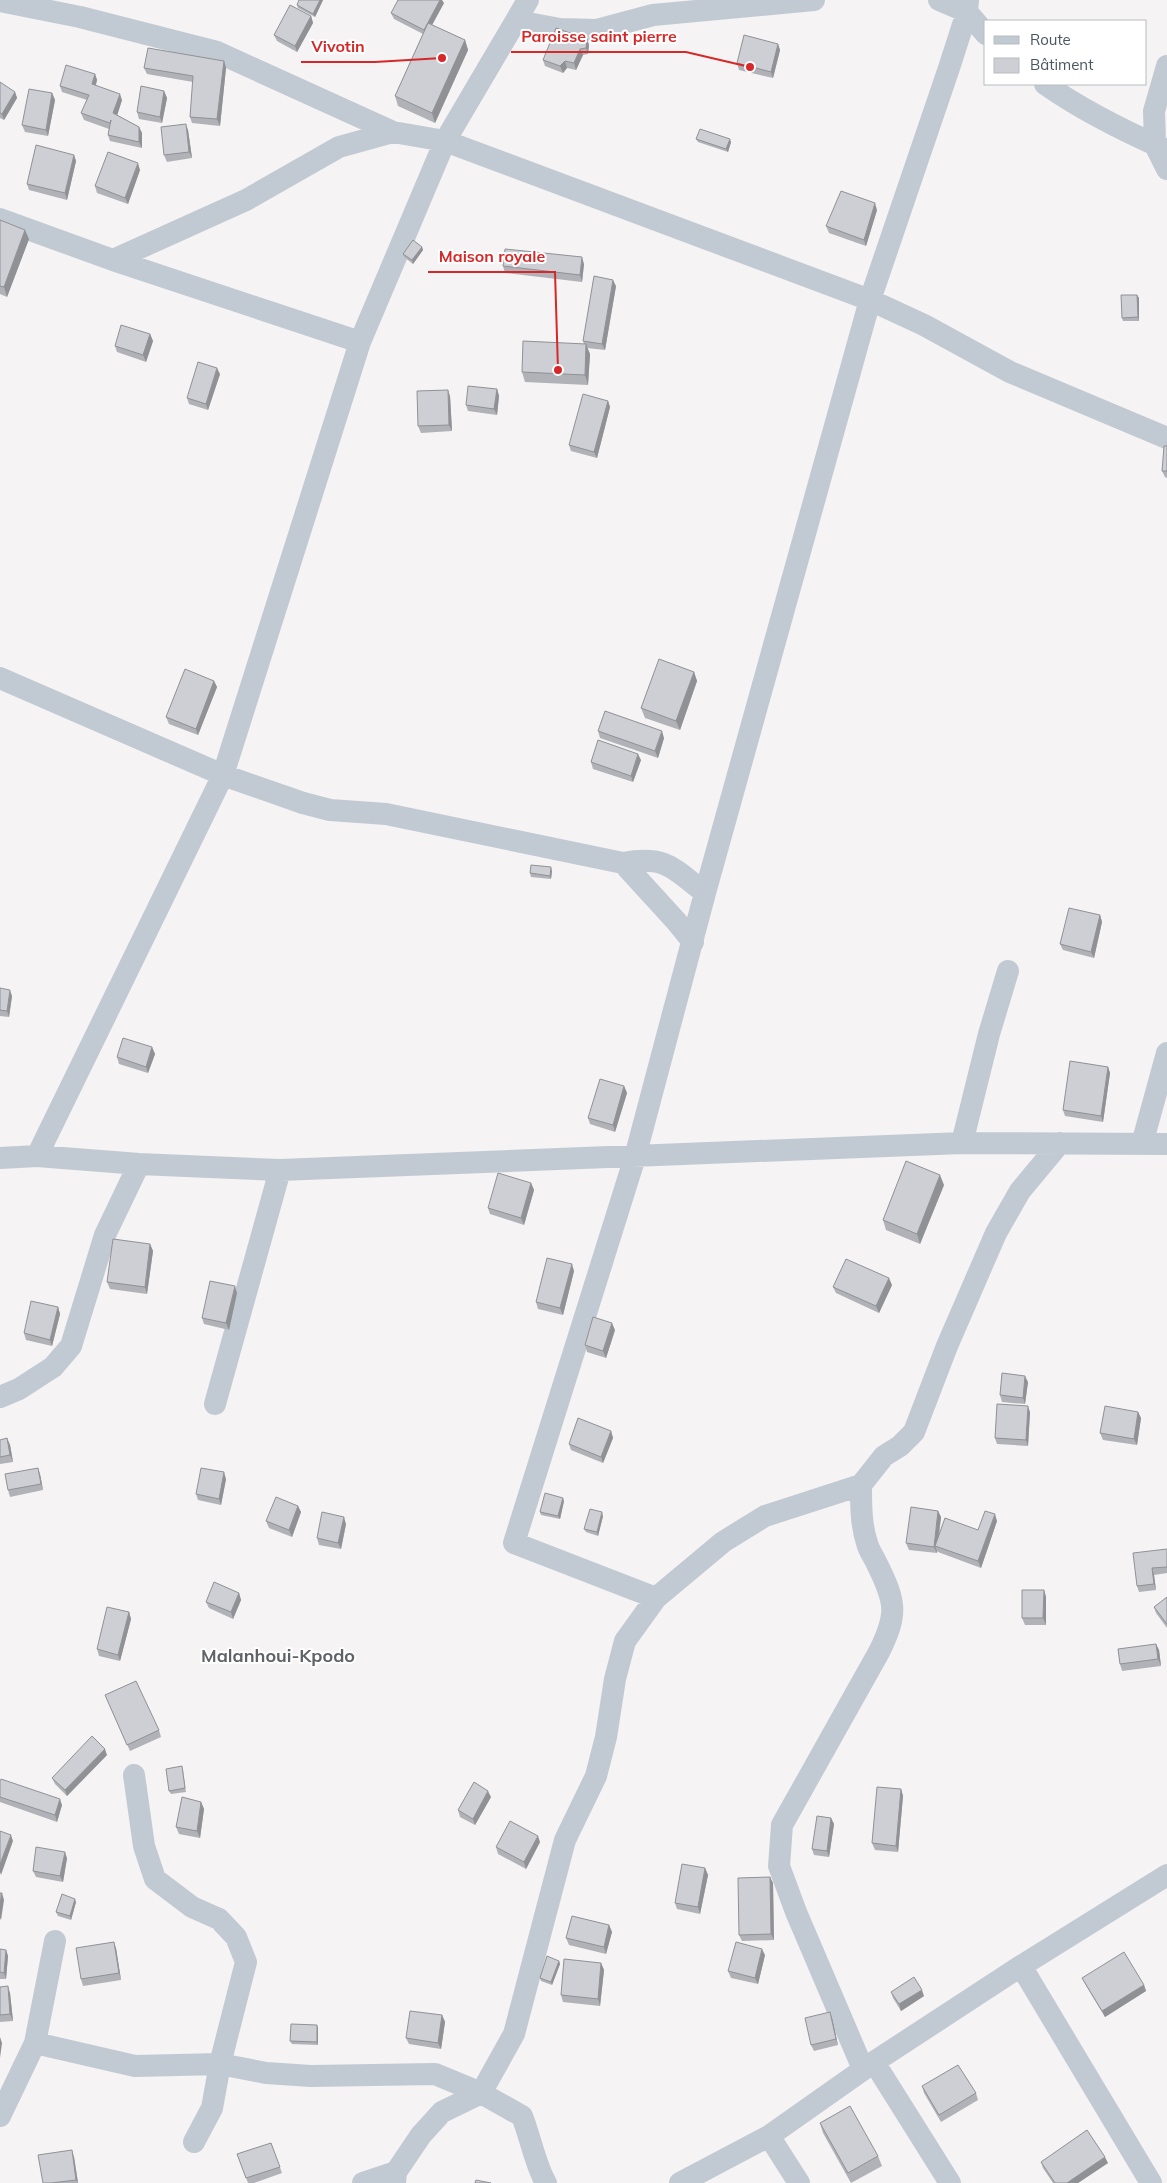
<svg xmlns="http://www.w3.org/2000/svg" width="1167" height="2183" font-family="Mulish,sans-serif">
<rect width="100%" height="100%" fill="#f5f3f3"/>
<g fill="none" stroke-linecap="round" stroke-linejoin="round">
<!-- street -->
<path stroke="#c1cad2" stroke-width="22" d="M939,0L967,12L986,34
M0,1L80,17L217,52L393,132L445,141L870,300L924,325L1010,372L1167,438
M517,21L560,29L597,30L653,15L814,0
M1167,66L1154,111L1155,145L1167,169
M1045,84C1083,111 1124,131 1167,150
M0,219L113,260L360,342
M113,260L246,200L339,147L393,132
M0,678L223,775L303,803L330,810L386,814L623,863L676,921L693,942
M623,863C666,855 673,868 705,893
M962,1143L989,1034L1008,971
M1142,1144L1167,1053
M37,1156L223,775L360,342L445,141L528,0
M0,1158L37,1156L139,1164L280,1170L962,1143L1167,1144
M0,1397L19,1389L53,1367L71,1346L105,1235L139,1164
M215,1404L280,1170
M861,1485C861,1505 861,1525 867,1543C869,1551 874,1557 877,1564C896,1602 898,1614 879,1652L782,1825L779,1866L796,1912L863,2069
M656,1598L723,1542L765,1516L861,1485L884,1456L900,1446L914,1432L947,1346L996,1233L1020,1191L1060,1143
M134,1775L144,1846L155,1879L192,1907L219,1919L236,1937L246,1962L220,2064L212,2108L194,2142
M1021,1966L1151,2183
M35,2043L135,2066L220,2064L266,2073L311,2076L435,2074L481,2093L522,2116C530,2136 536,2167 546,2183
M874,2062L950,2183
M0,2116L35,2043L55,1941
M769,2136L799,2183
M363,2183L396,2172
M395,2183L396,2172L421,2135L442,2112L481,2093L514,2034L565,1840L596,1776L606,1737L615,1679L625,1641L656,1598L514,1543L635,1157L705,893L870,300L949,68L967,12L968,0
M680,2183L769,2136L874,2062L1021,1966L1167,1875"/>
</g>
<!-- wall -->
<path fill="#b0b2b7" d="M323,0L315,17L298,8L297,5Z
M444,3L432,25L465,40L468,50L435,123L398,106L395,96L423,34L394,19L391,13Z
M311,16L313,23L297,52L277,41L274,35Z
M587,39L589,45L588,54L583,55L576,70L567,68L563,73L545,66L543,60Z
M778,44L780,50L773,78L739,70L737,63Z
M224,61L226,68L220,126L192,123L190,117L193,82L147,74L144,68Z
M95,74L97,80L96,85L122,100L117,115L139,127L142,133V148L110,141L108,135L109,129L84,120L81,113L87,100L62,92L60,86Z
M0,82L15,92L17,98L4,120L0,118Z
M164,91L167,98L162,123L139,119L137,112Z
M52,93L55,100L48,136L25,132L22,125Z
M188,130L192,158L167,162L164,155Z
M696,139L731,142L728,152L698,142Z
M74,155L76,161L67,200L29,190L27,184Z
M140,170L128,204L97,193L95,186Z
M877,210L866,246L829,233L826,226Z
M0,220L29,239L7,297L0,294Z
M422,247L423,250L413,264L404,257L403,254Z
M584,264L582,282L505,273L503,266Z
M616,286L605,350L587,348L590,354L588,385L525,382L522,372L584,344L583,341Z
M1137,295L1139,298V321H1123L1122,318Z
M150,334L153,341L146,362L117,352L115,346Z
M220,374L208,410L189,404L187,398Z
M497,389L499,396L497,415L468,411L466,405Z
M450,396L452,431L421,433L418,426Z
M608,401L610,407L597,458L571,451L569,445Z
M1167,446V478L1165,477L1162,471Z
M694,672L697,681L680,730L645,718L641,708Z
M214,681L217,687L198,735L169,724L166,717Z
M598,731L664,738L658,758L600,738Z
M641,760L633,782L593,769L591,762Z
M552,871L551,879L531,877L530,873Z
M1100,915L1102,922L1094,958L1063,950L1060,944Z
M0,988L12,996L9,1017L0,1016Z
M152,1047L155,1054L148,1073L119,1064L117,1057Z
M1108,1067L1110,1073L1103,1122L1065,1116L1063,1110Z
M624,1086L627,1093L615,1132L590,1124L588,1118Z
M531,1183L534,1190L524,1225L490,1214L488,1208Z
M944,1185L920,1244L886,1230L883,1220Z
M150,1244L153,1251L147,1294L110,1289L107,1282Z
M574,1271L563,1315L538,1309L536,1302Z
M892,1285L879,1313L836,1293L833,1287Z
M237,1293L229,1330L204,1324L202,1318Z
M58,1307L60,1314L52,1346L26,1340L24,1333Z
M615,1330L606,1358L587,1352L585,1345Z
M1028,1382L1025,1404L1002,1402L1000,1395Z
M1030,1412L1028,1446L997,1444L995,1438Z
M1138,1412L1141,1418L1137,1445L1103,1440L1100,1433Z
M611,1431L613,1438L603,1463L571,1450L569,1444Z
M7,1438L10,1445L13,1462L0,1464V1440Z
M40,1474L43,1490L10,1497L8,1490Z
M226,1479L221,1505L198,1500L196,1494Z
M564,1501L560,1519L541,1515L540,1512Z
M298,1506L301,1512L292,1537L269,1528L266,1521Z
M938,1511L941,1517L939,1537L978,1530L997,1521L981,1568L938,1552L937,1551V1553L909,1550L906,1543Z
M603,1516L598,1536L586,1532L584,1529Z
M346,1524L341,1549L319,1545L317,1538Z
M1167,1549V1573L1154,1575L1156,1590L1139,1592L1137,1586Z
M1044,1590L1046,1597V1625H1025L1022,1618Z
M239,1593L241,1600L233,1619L209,1608L206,1602Z
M1167,1597V1628L1156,1613L1154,1607Z
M129,1612L131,1619L120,1661L99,1656L97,1649Z
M1156,1644L1159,1650L1161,1666L1122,1671L1120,1664Z
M105,1695L159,1730L161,1737L130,1751Z
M107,1755L67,1796L55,1784L52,1778Z
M183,1770L186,1792L171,1794L169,1791Z
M0,1781L62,1805L57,1822L0,1802Z
M901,1789L903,1796L898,1852L875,1850L872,1843Z
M491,1797L475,1825L460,1817L458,1810Z
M201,1802L204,1809L200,1838L179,1834L176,1827Z
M831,1818L834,1824L829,1857L814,1855L812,1849Z
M540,1842L526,1869L498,1854L496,1847Z
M67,1858L63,1882L36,1877L33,1871Z
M705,1868L708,1875L700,1914L677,1909L675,1903Z
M770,1877L773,1883L774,1940L742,1941L739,1935Z
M76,1902L71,1920L58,1916L56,1912Z
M609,1925L612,1932L606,1954L569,1945L566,1938Z
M116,1948L121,1980L83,1986L81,1979Z
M0,1949L6,1950L8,1956L6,1979H0Z
M765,1955L758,1984L731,1978L728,1971Z
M559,1961L560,1964L552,1985L541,1981L540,1978Z
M601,1963L604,1970L600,2006L563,2002L561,1995Z
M1082,1978L1144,1985L1146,1991L1105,2017L1085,1984Z
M0,1987L10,1993L13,2021L0,2022Z
M891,1992L924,1996L901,2011L893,1998Z
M442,2015L445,2022L441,2049L409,2044L406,2038Z
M832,2018L838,2045L814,2051L811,2045Z
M317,2025L318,2029V2045L292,2044L290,2041Z
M922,2086L976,2093L978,2100L941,2122L924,2093Z
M820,2123L878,2156L882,2166L851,2183L823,2133Z
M271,2143L282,2173L254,2183H248L237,2154Z
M74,2157L78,2183H43Z
M1041,2162L1108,2163L1078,2183H1053L1043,2168Z"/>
<!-- shaded-wall -->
<path fill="#909195" d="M320,0H323L315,17L313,14Z
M440,0H442L444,3L426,36L424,30Z
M311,16L313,23L297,52L295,46Z
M587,39L589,45L588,54L586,48Z
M465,40L468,50L435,123L432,113Z
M778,44L780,50L773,78L771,72Z
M580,49L583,55L576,70L574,63Z
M224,61L226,68L220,126L217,119Z
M565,61L567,68L563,73L560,66Z
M95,74L97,80L94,91L92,84Z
M164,91L167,98L162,123L160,117Z
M15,92L17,98L4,120L2,114Z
M52,93L55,100L48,136L46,130Z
M120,94L122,100L116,119L113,113Z
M186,124L188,130L192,158L189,152Z
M139,127L142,133V148L139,142Z
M730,139L731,142L728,152L726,149Z
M74,155L76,161L67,200L65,193Z
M138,163L140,170L128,204L125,198Z
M875,203L877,210L866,246L864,240Z
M25,230L29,239L7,297L4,287Z
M422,247L423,250L413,264L412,260Z
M582,257L584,264L582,282L580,275Z
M613,280L616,286L605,350L602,344Z
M1137,295L1139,298V321L1138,317Z
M150,334L153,341L146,362L143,355Z
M586,344L590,354L588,385L585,375Z
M217,368L220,374L208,410L206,404Z
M497,389L499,396L497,415L494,409Z
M448,390L450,396L452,431L449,425Z
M608,401L610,407L597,458L594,452Z
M694,672L697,681L680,730L676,721Z
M214,681L217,687L198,735L196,729Z
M662,731L664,738L658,758L655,751Z
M638,754L641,760L633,782L631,776Z
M551,867L552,871L551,879L550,876Z
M1100,915L1102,922L1094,958L1091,952Z
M10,990L12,996L9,1017L7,1011Z
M152,1047L155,1054L148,1073L146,1067Z
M1108,1067L1110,1073L1103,1122L1101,1116Z
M624,1086L627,1093L615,1132L613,1125Z
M940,1175L944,1185L920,1244L917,1234Z
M531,1183L534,1190L524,1225L521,1218Z
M150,1244L153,1251L147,1294L145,1287Z
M572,1264L574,1271L563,1315L560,1308Z
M889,1278L892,1285L879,1313L876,1306Z
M235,1286L237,1293L229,1330L226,1323Z
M58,1307L60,1314L52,1346L50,1340Z
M612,1323L615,1330L606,1358L603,1351Z
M1025,1376L1028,1382L1025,1404L1023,1398Z
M1028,1406L1030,1412L1028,1446L1026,1440Z
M1138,1412L1141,1418L1137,1445L1134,1439Z
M611,1431L613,1438L603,1463L601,1457Z
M7,1438L10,1445L13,1462L10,1455Z
M38,1468L40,1474L43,1490L41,1484Z
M224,1472L226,1479L221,1505L219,1499Z
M563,1498L564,1501L560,1519L558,1516Z
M298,1506L301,1512L292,1537L289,1530Z
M938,1511L941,1517L937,1547L935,1546L937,1551V1553L934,1547Z
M602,1512L603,1516L598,1536L597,1532Z
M995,1514L997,1521L981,1568L978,1561Z
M344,1517L346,1524L341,1549L338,1543Z
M1152,1568L1154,1575L1156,1590L1154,1584Z
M1044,1590L1046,1597V1625L1043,1618Z
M239,1593L241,1600L233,1619L231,1612Z
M129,1612L131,1619L120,1661L118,1655Z
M1156,1644L1159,1650L1161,1666L1158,1659Z
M105,1749L107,1755L67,1796L65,1790Z
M901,1789L903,1796L898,1852L896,1846Z
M488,1791L491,1797L475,1825L473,1819Z
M60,1799L62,1805L57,1822L55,1815Z
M201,1802L204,1809L200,1838L197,1831Z
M831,1818L834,1824L829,1857L827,1851Z
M11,1835L13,1841L1,1875L0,1872V1864Z
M538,1836L540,1842L526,1869L524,1862Z
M65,1852L67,1858L63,1882L60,1876Z
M705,1868L708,1875L700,1914L698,1907Z
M770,1877L773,1883L774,1940L771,1934Z
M2,1893L4,1900L1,1920L0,1918V1904Z
M75,1899L76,1902L71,1920L70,1916Z
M609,1925L612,1932L606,1954L604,1947Z
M114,1942L116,1948L121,1980L119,1973Z
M762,1949L765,1955L758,1984L755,1978Z
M6,1950L8,1956L6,1979L4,1973Z
M559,1961L560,1964L552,1985L551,1982Z
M601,1963L604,1970L600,2006L598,1999Z
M1144,1985L1146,1991L1105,2017L1102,2011Z
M8,1986L10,1993L13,2021L10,2014Z
M922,1990L924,1996L901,2011L899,2004Z
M830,2012L832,2018L838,2045L836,2039Z
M442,2015L445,2022L441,2049L438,2043Z
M317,2025L318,2029V2045L317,2042Z
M0,2037L2,2043L0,2058Z
M72,2150L74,2157L78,2183L76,2180Z
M1105,2157L1108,2163L1078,2183H1067Z"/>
<!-- building -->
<path fill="#cdcfd5" stroke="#909195" d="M299,0H320L313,14L297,5Z
M398,0H440L424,30L391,13Z
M290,5L311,16L295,46L274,35Z
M428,23L465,40L432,113L395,96Z
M556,28L587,39L586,48L580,49L574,63L565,61L560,66L543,60Z
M744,35L778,44L771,72L737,63Z
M148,48L224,61L217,119L190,117L193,76L144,68Z
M66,65L95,74L92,84L120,94L113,113L139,127V142L108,135L111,120L110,123L81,113L89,95L60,86Z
M0,82L15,92L2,114L0,113Z
M141,86L164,91L160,117L137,112Z
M29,89L52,93L46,130L22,125Z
M186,124L189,152L164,155L161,127Z
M700,129L730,139L726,149L696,139Z
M36,145L74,155L65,193L27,184Z
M108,152L138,163L125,198L95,186Z
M841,191L875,203L864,240L826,226Z
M0,220L25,230L4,287L0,286Z
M413,240L422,247L412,260L403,254Z
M505,249L582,257L580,275L503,266Z
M594,276L613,280L602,344L583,341Z
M1121,295H1137L1138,317L1122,318Z
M121,325L150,334L143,355L115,346Z
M523,341L586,344L585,375L522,372Z
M198,362L217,368L206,404L187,398Z
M468,386L497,389L494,409L466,405Z
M448,390L449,425L418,426L417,391Z
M583,394L608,401L594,452L569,445Z
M1164,446H1167V471H1162Z
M659,659L694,672L676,721L641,708Z
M185,669L214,681L196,729L166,717Z
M605,711L662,731L655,751L598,731Z
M598,740L638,754L631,776L591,762Z
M531,865L551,867L550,876L530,873Z
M1069,908L1100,915L1091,952L1060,944Z
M0,988L10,990L7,1011L0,1010Z
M123,1038L152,1047L146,1067L117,1057Z
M1070,1061L1108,1067L1101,1116L1063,1110Z
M600,1079L624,1086L613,1125L588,1118Z
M906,1161L940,1175L917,1234L883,1220Z
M498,1173L531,1183L521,1218L488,1208Z
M113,1239L150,1244L145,1287L107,1282Z
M547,1258L572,1264L560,1308L536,1302Z
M846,1259L889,1278L876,1306L833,1287Z
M210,1281L235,1286L226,1323L202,1318Z
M31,1301L58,1307L50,1340L24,1333Z
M593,1317L612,1323L603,1351L585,1345Z
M1002,1373L1025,1376L1023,1398L1000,1395Z
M997,1404L1028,1406L1026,1440L995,1438Z
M1105,1406L1138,1412L1134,1439L1100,1433Z
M578,1418L611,1431L601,1457L569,1444Z
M7,1438L10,1455L0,1457V1440Z
M38,1468L41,1484L8,1490L5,1474Z
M201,1468L224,1472L219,1499L196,1494Z
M545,1493L563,1498L558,1516L540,1512Z
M276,1497L298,1506L289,1530L266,1521Z
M911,1507L938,1511L934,1547L906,1543Z
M590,1509L602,1512L597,1532L584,1529Z
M985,1511L995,1514L978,1561L935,1546L945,1518L978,1530Z
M322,1512L344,1517L338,1543L317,1538Z
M1167,1549V1567L1152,1568L1154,1584L1137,1586L1133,1553Z
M214,1582L239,1593L231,1612L206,1602Z
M1022,1590H1044L1043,1618H1022Z
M1167,1597V1624L1154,1607Z
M107,1607L129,1612L118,1655L97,1649Z
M1156,1644L1158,1659L1120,1664L1118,1649Z
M136,1681L159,1730L127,1745L105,1695Z
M92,1736L105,1749L65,1790L52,1778Z
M182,1766L185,1788L169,1791L166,1769Z
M1,1779L60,1799L55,1815L0,1797V1781Z
M474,1782L488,1791L473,1819L458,1810Z
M877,1787L901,1789L896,1846L872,1843Z
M182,1797L201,1802L197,1831L176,1827Z
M817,1816L831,1818L827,1851L812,1849Z
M510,1821L538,1836L524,1862L496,1847Z
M0,1831L11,1835L0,1864Z
M36,1847L65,1852L60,1876L33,1871Z
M682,1864L705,1868L698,1907L675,1903Z
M770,1877L771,1934L739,1935L738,1878Z
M0,1893H2L0,1904Z
M62,1894L75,1899L70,1916L56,1912Z
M572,1916L609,1925L604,1947L566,1938Z
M114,1942L119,1973L81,1979L76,1948Z
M736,1942L762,1949L755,1978L728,1971Z
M0,1949L6,1950L4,1973L0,1972Z
M1124,1952L1144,1985L1102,2011L1082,1978Z
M547,1956L559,1961L551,1982L540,1978Z
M564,1959L601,1963L598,1999L561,1995Z
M914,1977L922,1990L899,2004L891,1992Z
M8,1986L10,2014L0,2015V1987Z
M410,2011L442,2015L438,2043L406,2038Z
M830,2012L836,2039L811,2045L805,2018Z
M291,2024L317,2025V2042L290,2041Z
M958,2065L976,2093L939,2115L922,2086Z
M850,2106L878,2156L848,2173L820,2123Z
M1087,2130L1105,2157L1067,2183H1055L1041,2162Z
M271,2143L280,2167L246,2178L237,2154Z
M72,2150L76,2180L51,2183H43L38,2155Z
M476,2180L491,2183H475Z"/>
<g text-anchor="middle" stroke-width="4" stroke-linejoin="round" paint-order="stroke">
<!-- quarter labels -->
<g font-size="18" font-weight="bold" fill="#5f6368" stroke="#fff">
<text x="278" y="1662">Malanhoui-Kpodo</text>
</g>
</g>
<!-- callouts -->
<path fill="none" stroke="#d62828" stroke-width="2" d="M750 67L686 52H511M442 58L375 62H301M558 370L555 272H428"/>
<g fill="#d62828" stroke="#fff" stroke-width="2">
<circle cx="750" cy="67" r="5"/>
<circle cx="442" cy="58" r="5"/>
<circle cx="558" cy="370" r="5"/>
</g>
<g font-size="16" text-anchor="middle" font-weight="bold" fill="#d62828" stroke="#fff" stroke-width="4" stroke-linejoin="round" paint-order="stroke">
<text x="599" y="42">Paroisse saint pierre</text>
<text x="338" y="52">Vivotin</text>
<text x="492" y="262">Maison royale</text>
</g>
<!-- legend -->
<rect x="984" y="20" width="162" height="65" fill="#ffffff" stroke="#b7bbc0"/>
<rect x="994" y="36" width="25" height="8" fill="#c1cad2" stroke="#b7bbc0"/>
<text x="1030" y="45" font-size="15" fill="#4a5661">Route</text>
<rect x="994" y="58" width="25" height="15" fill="#cdcfd5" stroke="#b7bbc0"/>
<text x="1030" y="70" font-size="15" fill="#4a5661">Bâtiment</text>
</svg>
